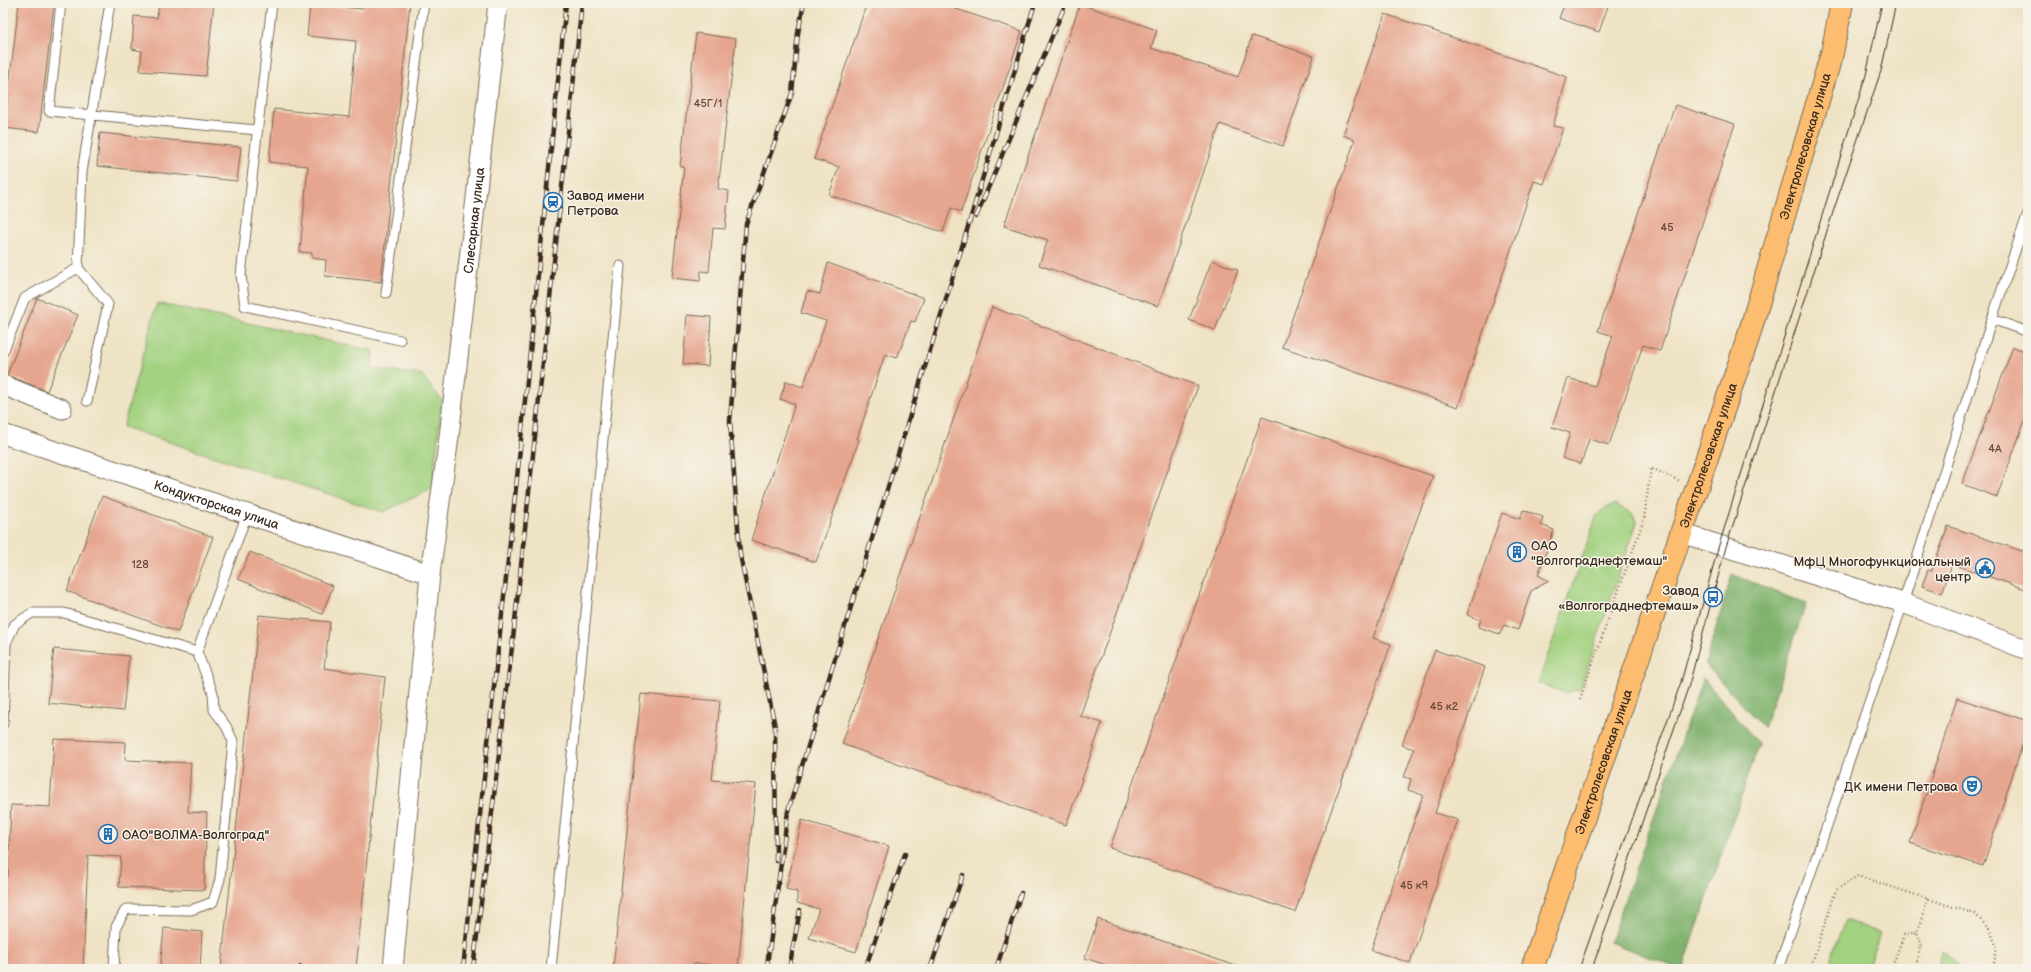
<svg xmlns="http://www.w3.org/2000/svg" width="2031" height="972" font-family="'Balsamiq Sans',sans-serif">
<rect width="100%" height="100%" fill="#f7f3e8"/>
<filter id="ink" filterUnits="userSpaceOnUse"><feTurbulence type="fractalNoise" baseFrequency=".025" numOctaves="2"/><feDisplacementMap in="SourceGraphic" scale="8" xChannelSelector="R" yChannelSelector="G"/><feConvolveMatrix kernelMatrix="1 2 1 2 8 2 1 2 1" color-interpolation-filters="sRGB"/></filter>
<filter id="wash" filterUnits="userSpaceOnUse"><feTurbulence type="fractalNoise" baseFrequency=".012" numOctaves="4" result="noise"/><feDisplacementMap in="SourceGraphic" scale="16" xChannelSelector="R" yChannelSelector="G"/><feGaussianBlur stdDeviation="0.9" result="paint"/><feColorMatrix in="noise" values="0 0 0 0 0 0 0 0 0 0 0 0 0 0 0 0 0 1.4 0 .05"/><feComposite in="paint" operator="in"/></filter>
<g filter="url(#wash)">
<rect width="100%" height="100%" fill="#efe3c5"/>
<!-- green -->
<path fill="#a2d17f" stroke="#6e7e4e" d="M157,303L374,351L371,369L421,374L442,400L432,489L383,512L123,427Z
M1615,504L1633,514L1637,522L1580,689L1565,693L1538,683L1597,515L1605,508Z
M1845,920L1880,933L1867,969H1827Z
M1943,950L1960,969H1936Z"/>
<!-- forest -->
<path fill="#81b36e" stroke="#5e6e46" d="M1732,574L1806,604L1764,728L1705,664Z
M1703,678L1759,744L1683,969H1679L1610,942Z"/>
<g id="blocks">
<!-- building -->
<path fill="#e6a58e" d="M19,3H54L39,132L4,128Z
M159,3H214L206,76L140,71L142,51L132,49L134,16L157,18Z
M363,3H410L381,282L325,276L326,260L312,258V253L300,252L308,166L269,162L274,109L349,117L356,41L307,36L310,4L362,9Z
M867,3H938L1022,31L961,212L951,208L943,232L829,195L839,167L814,159Z
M1565,3H1609L1599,32L1559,18Z
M1080,4L1157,30L1151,48L1238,77L1252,36L1314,56L1283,146L1220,124L1158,306L1039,265L1048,240L1004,226Z
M1385,14L1567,77L1553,126L1563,128L1544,184L1534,181L1458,407L1282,347L1355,140L1343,135Z
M696,33L736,39L718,189L729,191L725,229L713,228L709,272L701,271L700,281L672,278L684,167L680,166Z
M1675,105L1735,124L1660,351L1643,345L1609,445L1589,439L1581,464L1562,458L1570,433L1552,427L1568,378L1595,386L1613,336L1598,331Z
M100,133L241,147L237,181L97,166Z
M1212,260L1238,270L1215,330L1189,320Z
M828,263L924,298L915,322L911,321L897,358L885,354L857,439L859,440L816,562L751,540L795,404L780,399L786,381L803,387L826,321L801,313L807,291L820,294Z
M37,298L78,315L47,391L7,375Z
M992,307L1198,386L1080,716L1102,723L1066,825L842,744Z
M687,315L711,317L708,366L683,364Z
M2013,347L2028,352V412L1997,497L1962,484Z
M1262,417L1433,476L1373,638L1391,644L1295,912L1110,848Z
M102,496L213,537L178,632L67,591Z
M1523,510L1543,517L1541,525L1554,530L1538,575L1549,581L1531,591L1518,630L1504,625L1500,634L1478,627L1481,620L1467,615L1502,513L1520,519Z
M1948,526L2028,553V590L1952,564L1942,593L1922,586L1928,570L1932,571Z
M250,552L333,586L322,614L238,579Z
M259,615L330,622L324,668L385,677L356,969H221Z
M54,649L129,656L123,711L48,703Z
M1435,650L1485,667L1435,813L1458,820L1410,963L1371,950L1423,795L1408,790L1411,779L1404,777L1414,749L1402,745Z
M641,694L720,701L712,780L756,784L738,967L693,963L692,969H613Z
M1957,698L2028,721V727L1983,866L1910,843Z
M54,739L126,742L125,760L191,763L188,812L207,813L204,890L119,887L121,857L88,855L83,969H3L5,876H8L11,805L50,807Z
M802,820L889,846L856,952L809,938L819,909L797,903V892L786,889Z
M1098,919L1239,967V969H1109V966L1085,958Z
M164,928L202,932L200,969H160Z"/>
</g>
</g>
<g filter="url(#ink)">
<use href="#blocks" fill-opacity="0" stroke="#7a6b58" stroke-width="1"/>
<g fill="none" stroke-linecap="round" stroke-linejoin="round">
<defs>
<path id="service" d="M61,3L49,111L257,130
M272,3L241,275L245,306L400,340
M386,293L424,3
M1992,319L2028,332
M3,352L25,298L78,268
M87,401L108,304L78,268L82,172L110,3
M3,644L6,643L15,624L32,613H64L197,652L247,514
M3,724L6,643
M114,969L116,927L126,909L191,910L213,902L220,879L233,741L226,726L214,710L213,693L197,652
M551,969L620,266
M1778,969L1903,603L1992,319L2028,213"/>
<g id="minor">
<path d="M3,385L62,409"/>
<path id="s1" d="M3,434L430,574"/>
<path d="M1681,533L1903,603L2028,650"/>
<path id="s2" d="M393,969L430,574L449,437L498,3"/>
</g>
<g id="primary">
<path id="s3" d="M1532,969L1748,338L1832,53L1842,3"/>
</g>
</defs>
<!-- service casing -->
<use href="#service" stroke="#7a6b58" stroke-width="11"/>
<!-- minor casing -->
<use href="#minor" stroke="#7a6b58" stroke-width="21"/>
<!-- primary casing -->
<use href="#primary" stroke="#7a6b58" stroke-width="24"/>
<!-- path -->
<path stroke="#7a6b58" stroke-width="2.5" stroke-dasharray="1 3" stroke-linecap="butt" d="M1580,699L1644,519L1651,468L1680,481
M1810,969L1836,890L1858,876L1975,914L1990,930L1997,948L1993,969
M1891,969L1904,935L1917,932
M1915,969L1921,943L1917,932L1928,899"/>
<!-- service -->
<use href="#service" stroke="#fff" stroke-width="9"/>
<!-- minor -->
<use href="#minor" stroke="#fff" stroke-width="19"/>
<!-- primary -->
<use href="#primary" stroke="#fcbd6f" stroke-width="22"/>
<!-- tram -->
<path stroke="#3b2a1e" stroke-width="1" d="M1579,969L1681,682L1719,545L1866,75L1882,3
M1592,969L1689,685L1726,547L1835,206L1881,71L1896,3"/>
<defs>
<path id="rail" d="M976,217L1066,3
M776,861L775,727L740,554L730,421L746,224L792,93L798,33L804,3
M769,952L788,811L961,250L1035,3
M301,969V967
M463,969L517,478L566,3
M473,969L513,639L582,3
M767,969L769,947
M789,969L800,910
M865,969L905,854
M930,969L963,875
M996,969L1021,893"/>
</defs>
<!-- rail casing -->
<use href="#rail" stroke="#3b2a1e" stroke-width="4.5"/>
<!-- rail -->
<use href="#rail" stroke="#f7f3e8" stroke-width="3" stroke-dasharray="9" stroke-linecap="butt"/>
</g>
</g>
<!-- icons -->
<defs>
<symbol id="station-ring" viewBox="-11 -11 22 22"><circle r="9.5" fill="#f7f3e8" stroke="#1f6fb2" stroke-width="1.5"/><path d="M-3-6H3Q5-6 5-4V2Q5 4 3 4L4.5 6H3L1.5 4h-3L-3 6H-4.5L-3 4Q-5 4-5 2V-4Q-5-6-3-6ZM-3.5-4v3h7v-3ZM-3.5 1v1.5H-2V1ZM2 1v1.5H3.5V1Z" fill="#1f6fb2"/></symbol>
<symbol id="building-ring" viewBox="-11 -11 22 22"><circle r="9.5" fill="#f7f3e8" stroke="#1f6fb2" stroke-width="1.5"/><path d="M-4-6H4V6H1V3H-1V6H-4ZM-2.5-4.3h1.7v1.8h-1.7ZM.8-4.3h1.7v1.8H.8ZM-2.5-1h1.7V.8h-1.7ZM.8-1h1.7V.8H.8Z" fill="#1f6fb2"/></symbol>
<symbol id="civic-ring" viewBox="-11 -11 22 22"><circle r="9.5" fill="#f7f3e8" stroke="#1f6fb2" stroke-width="1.5"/><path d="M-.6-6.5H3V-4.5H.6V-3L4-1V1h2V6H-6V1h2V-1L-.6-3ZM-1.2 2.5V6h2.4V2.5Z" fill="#1f6fb2"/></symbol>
<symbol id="bus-ring" viewBox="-11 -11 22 22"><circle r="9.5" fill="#f7f3e8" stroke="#1f6fb2" stroke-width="1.5"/><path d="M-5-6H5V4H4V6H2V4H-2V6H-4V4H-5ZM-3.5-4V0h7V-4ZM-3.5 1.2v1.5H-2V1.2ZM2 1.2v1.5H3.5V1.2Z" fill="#1f6fb2"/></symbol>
<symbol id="theatre-ring" viewBox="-11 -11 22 22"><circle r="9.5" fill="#f7f3e8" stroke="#1f6fb2" stroke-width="1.5"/><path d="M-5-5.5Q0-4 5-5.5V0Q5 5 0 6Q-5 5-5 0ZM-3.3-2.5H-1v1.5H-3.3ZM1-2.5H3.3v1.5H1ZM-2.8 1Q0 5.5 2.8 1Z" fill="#1f6fb2"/></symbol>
</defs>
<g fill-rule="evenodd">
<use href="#station-ring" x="542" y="191" width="22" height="22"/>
<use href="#building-ring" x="1506" y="541" width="22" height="22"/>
<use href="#civic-ring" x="1974" y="557" width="22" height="22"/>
<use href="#bus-ring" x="1702" y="586" width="22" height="22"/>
<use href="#theatre-ring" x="1961" y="775" width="22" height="22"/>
<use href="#building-ring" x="97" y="823" width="22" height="22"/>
</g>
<g text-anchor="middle" stroke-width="3" stroke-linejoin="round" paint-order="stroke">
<!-- number labels -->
<g font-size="11" fill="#66493a">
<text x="708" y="107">45Г/1</text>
<text x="1667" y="231">45</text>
<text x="1995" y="452">4А</text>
<text x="140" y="568">128</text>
<text x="1444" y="710">45 к2</text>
<text x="1414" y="889">45 к9</text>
</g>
<!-- street labels -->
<g font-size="13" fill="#3b2a1e" stroke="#f7f3e8">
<text dy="5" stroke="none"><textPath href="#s3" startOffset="867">Электролесовская улица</textPath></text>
<text dy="5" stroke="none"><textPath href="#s2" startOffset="753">Слесарная улица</textPath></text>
<text dy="5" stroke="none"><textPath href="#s3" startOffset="543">Электролесовская улица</textPath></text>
<text dy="5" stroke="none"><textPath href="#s1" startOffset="225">Кондукторская улица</textPath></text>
<text dy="5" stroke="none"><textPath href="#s3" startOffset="219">Электролесовская улица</textPath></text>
</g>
<!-- poi labels -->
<g font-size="13" fill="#3b2a1e" stroke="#f7f3e8" text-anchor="start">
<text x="567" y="200">Завод имени<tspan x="567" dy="15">Петрова</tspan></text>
<text x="1531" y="550">ОАО<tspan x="1531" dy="15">"Волгограднефтемаш"</tspan></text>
<text x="1971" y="566" text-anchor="end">МфЦ Многофункциональный<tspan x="1971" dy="15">центр</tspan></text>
<text x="1699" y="595" text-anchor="end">Завод<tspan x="1699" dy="15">«Волгограднефтемаш»</tspan></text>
<text x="1958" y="791" text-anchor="end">ДК имени Петрова</text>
<text x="122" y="839">ОАО"ВОЛМА-Волгоград"</text>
</g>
</g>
<!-- margin -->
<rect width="2031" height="972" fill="none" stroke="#f7f3e8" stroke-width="16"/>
</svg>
